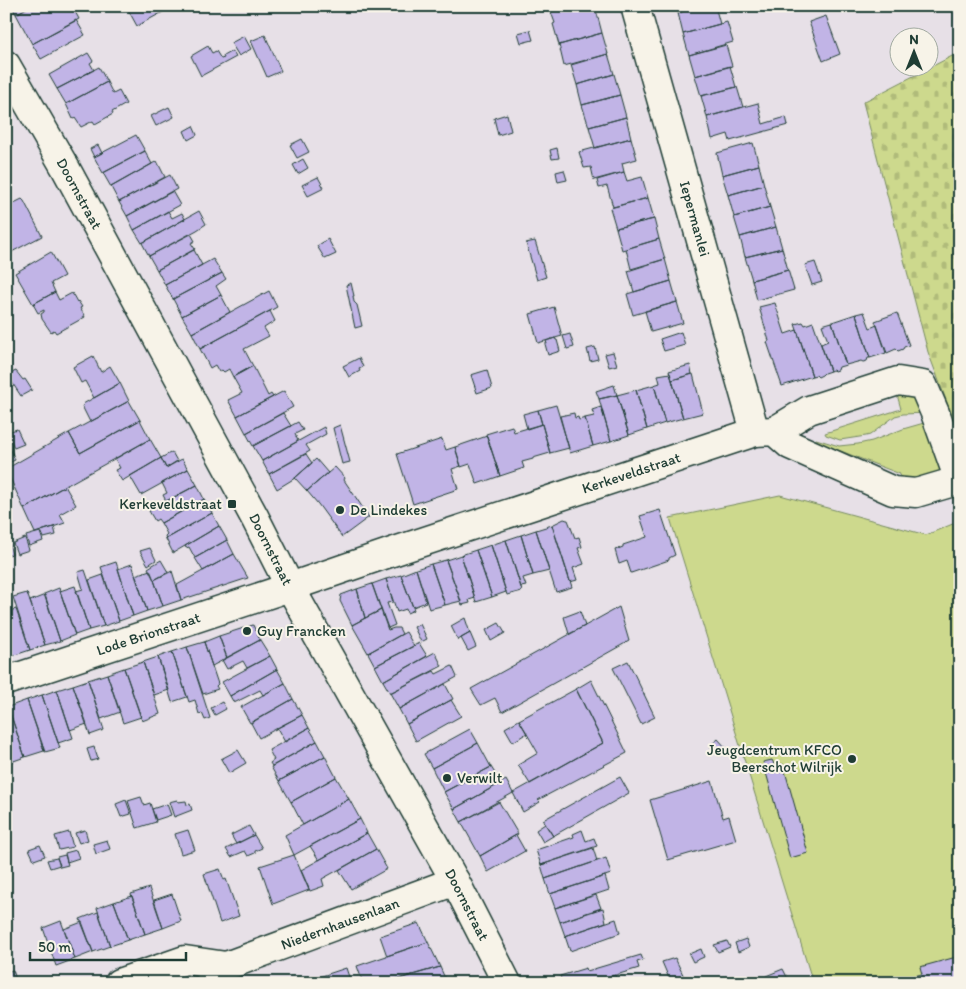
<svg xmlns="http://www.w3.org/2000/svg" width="966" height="989" font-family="Itim,sans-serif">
<defs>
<pattern id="cemetery-stones" width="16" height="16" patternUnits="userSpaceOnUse" patternTransform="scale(1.25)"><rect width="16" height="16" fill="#cdd98d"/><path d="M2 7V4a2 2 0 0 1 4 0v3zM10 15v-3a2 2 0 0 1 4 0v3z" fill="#b0bb7a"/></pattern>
</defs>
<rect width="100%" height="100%" fill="#e7e0e7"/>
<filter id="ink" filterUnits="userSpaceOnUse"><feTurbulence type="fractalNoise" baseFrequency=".02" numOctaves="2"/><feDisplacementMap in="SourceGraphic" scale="10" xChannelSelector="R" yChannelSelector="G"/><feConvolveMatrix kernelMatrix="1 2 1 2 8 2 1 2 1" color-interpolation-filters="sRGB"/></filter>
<g filter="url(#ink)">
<!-- grass -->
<path fill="#cdd98d" stroke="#768b60" d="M896,391H908L928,413L903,414L895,416L870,435L866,436L840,440L826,435L825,433L901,409Z
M931,421L942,464L939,472L924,483L899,480L900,474L815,441L816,439L839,446L858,444L872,441L903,429Z
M780,495L926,535L960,521V983H813L670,518Z"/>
<!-- cemetery -->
<path fill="url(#cemetery-stones)" stroke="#768b60" d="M960,52V437L928,352L863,102Z"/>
<!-- building -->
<path fill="#c1b4e6" stroke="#1f3d34" d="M11,6H30L16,14Z
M30,6H72L79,19L32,44L16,14Z
M126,6H174L137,26Z
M570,6H595L602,33L559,45L553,24L555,23L551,12Z
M676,6H701L678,13Z
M701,6H715L720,24L683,34L678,13Z
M826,16L840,54L823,61L809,22Z
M76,20L85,35L41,59L32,44Z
M727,22L733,42L689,55L683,34Z
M530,30L533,40L521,43L518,33Z
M602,33L608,54L564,66L559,45Z
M265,35L281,71L267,77L251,41Z
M244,36L251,49L239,56L231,43Z
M726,45L732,66L695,76L689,55Z
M208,46L212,53L216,51L221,59L224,58L223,56L232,51L236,57L201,76L191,56Z
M88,53L93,61L90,63L94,70L57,89L49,75Z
M608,54L614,74L577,85L571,65Z
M730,66L736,87L701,96L695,76Z
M99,67L107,82L66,104L57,89Z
M614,74L620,95L582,105L577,85Z
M107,82L113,94L119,91L126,104L112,112L113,114L95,124L93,121L81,127L75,118L73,119L66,104Z
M737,87L743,107L707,117L701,96Z
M620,95L626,117L589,127L582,105Z
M758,103L763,124L786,117L788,125L730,141L728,134L712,139L707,117Z
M169,107L174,117L156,126L151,116Z
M507,114L511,131L498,135L494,118Z
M626,117L631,138L595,148L589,127Z
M193,126L197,135L188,140L184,131Z
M136,135L145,151L103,173L94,157Z
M631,138L637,159L622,163L624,172L594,180L591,167L584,168L579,152Z
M302,139L309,152L297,158L290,145Z
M753,143L759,165L722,175L717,153Z
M98,145L102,153L94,157L90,149Z
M557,148L559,158L552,159L550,150Z
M145,151L152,164L111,187L103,173Z
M303,159L308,168L298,174L293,165Z
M157,161L165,177L119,202L111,187Z
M759,165L764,185L728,195L722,175Z
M564,170L567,180L558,182L556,172Z
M624,172L627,181L642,177L648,198L613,207L607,186L599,188L597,180Z
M170,175L177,189L127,216L119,202Z
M318,177L324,188L308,196L302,185Z
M764,185L770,207L734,217L728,195Z
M172,191L180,205L134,230L127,216Z
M648,198L654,219L616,228L610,208Z
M22,199L24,201L42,236L6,255V207Z
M770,207L776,227L740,237L734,217Z
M168,211L172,218L182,213L185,219L142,243L134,230Z
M199,211L206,224L197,230L149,256L142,243Z
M654,219L659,239L622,250L616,228Z
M776,227L782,248L745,257L740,237Z
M191,234L195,241L191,243L195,249L157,270L149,256Z
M328,239L336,254L325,259L317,246Z
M659,239L665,259L631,269L626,249Z
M535,241L546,277L537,280L526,243Z
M782,248L788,270L752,280L745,257Z
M194,250L202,265L165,285L157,270Z
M51,252L64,276L51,283L55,292L33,304L15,273Z
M213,259L222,273L173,299L165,285Z
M665,259L671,281L634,292L628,271Z
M815,262L822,282L812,285L805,265Z
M788,270L794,290L757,300L752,280Z
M222,273L226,279L216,286L221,295L182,316L173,299Z
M671,281L677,302L633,315L627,294Z
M351,283L354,296H353L354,302L357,305L362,326L355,328L346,285Z
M269,291L277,307L200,349L192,333Z
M55,292L59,300L72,293L77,302L78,301L82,307L80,308L85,317L56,333L54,330L51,332L42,319L41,314L44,312V310L38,313L33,304Z
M221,295L230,312L192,333L182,316Z
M677,302L683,323L651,332L645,311Z
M775,303L785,334L797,330L812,376L782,386L767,342L769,341L759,307Z
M554,307L562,336L538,343L530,314Z
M270,311L275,321L264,328L269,336L244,349L253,366L233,377L229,369L224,372L222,370L219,372L215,365L210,368L200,349Z
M864,312L870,328L877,325L886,353L870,358L856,314Z
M897,313L909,345L904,347L903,349L898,351L896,349L887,353L875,321Z
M856,314L870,358H868L867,361L863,362L861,361L846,365L832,322Z
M803,322L805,325L813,322L830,371L824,373L822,375L818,377L816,375L812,376L795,324Z
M832,322L846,365L839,367L838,370L835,371L832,370L830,371L821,344L828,341L822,325Z
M681,332L685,345L664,351L660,339Z
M570,334L574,347L567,349L563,336Z
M555,338L556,340H557L560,351L548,355L545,344H547L546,341Z
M595,347L598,359L590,361L587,349Z
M613,352L617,365L609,367L605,354Z
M93,356L101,372L110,366L120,383L94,398L85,381L81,383L73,367Z
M359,358L363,367L359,369L360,371L349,377L343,366Z
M690,365L692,374L672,380L669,371Z
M253,366L268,396L271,394L273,397L237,416L228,400L242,393L233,377Z
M487,370L492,388L477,393L471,375Z
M16,371L23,380L25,379L32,390L21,396L7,375Z
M670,373L683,418L665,423L654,385L660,383L658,375Z
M693,374L703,413L683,418L672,380Z
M120,383L129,401L90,422L82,406L84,405L83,404Z
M614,385L617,395L599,399L596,391Z
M654,385L665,423L647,429L636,390Z
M636,390L647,429L629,435L617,395Z
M284,391L293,407L246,433L237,416Z
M617,395L629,435L611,441L599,399Z
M129,401L140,420L80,453L69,433Z
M556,405L569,448L550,453L538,410Z
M601,407L611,441L593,446L585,418L594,416L592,410Z
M538,410L542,424L527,429L523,414Z
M283,413L291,426L253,446L246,433Z
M574,413L575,418L578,417L579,420L585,418L593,446L570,453L560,416Z
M140,420L150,439L24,509L6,469L69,433L80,453Z
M298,422L303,430L295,434L298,441L262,461L253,446Z
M542,424L550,453L533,458V459L522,462L524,468L500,476L486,434L512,426L514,432Z
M340,425L350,462L342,464L333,428Z
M324,427L326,434L306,445L310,451L269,474L262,461Z
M17,429L24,444L14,448L8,432Z
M487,436L500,476L477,484L470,464L461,467L455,447Z
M6,438L15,460L6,464Z
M150,439L161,458L122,481L115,470L120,468L115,459Z
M442,439L446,450L455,447L461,466L452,469L458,489L413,504L397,454Z
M172,452L177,461L166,468L161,458Z
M306,454L312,463L295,478L277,489L269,474Z
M161,458L166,468L182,459L188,469L141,495L130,476Z
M316,459L328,473L307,491L295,478Z
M335,467L345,478L344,480L369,517L342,537L318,504L307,491Z
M188,469L197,485L166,501L163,495L167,493L162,483Z
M197,485L204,499L161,523L158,519L155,521L149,511Z
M65,486L76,505L60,514L65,523L35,533L24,509Z
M204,499L212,513L166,539L165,536L167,534L161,523Z
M660,510L675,555L669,558V560L631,573L627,561L619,564L615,550L623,547V545L647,537L640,516Z
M212,513L219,526L173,553L166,539Z
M564,519L567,520H568L575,538L579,537L582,547L578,548L584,564L573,568L577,580L570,582L552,525Z
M552,525L572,587L556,592L536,530Z
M219,526L227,540L195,558L189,547L186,548L185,546Z
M54,527L56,535L44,538L41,531Z
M536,530L549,571L533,575L521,535Z
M40,532L43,541L29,546L26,536Z
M521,535L533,575L523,578L526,586L521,587L506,540Z
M25,538L29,550L17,554L13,543Z
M227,540L234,554L203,571L195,558Z
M506,540L522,591L507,595L491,545Z
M9,544L12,554L6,556V545Z
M491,545L506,592L492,597L476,550Z
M150,548L156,560L148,565L140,551Z
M476,550L492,597L476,602L461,555Z
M234,554L248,578L181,600L177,585Z
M461,555L475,598L469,600L470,603L462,605L446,560Z
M161,560L168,572L154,580L148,568Z
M446,560L461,601L445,605L431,564Z
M116,562L133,616L119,621L101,567Z
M132,564L147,611L133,616L118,569Z
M431,564L445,605L429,609L416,569Z
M416,569L426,602L413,607L401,575Z
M85,570L104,626L89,630L76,591L83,589L78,572Z
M150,570L154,580L163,606L147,611L135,575Z
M172,571L181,600L163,606L154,580Z
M103,575L119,621L104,626L89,580Z
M401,575L414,610L407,613L406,609L397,612L386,579Z
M386,579L393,602L387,603L395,625L388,628L372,584Z
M372,584L381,610L365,618L357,589Z
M75,586L89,630L75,635L60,591Z
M59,588L75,635L60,641L44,594Z
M357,589L365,618L352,625L340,601L341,595Z
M27,593L45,645L30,650L13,597Z
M45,595L60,641L45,645L30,601Z
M619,607L629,641L502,712L495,698L481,705L471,689Z
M16,609L30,650L9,657L6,648V612Z
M381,610L388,630L394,628H399L402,634L368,653L352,625Z
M580,611L585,626L569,634L564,617Z
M465,618L470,633L458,640L451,626Z
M499,623L505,633L491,641L486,630Z
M420,624L427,639L421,642L414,627Z
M253,625L260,640L227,658L219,636Z
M406,632L414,646L375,666L368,653Z
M470,633L476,647L468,651L461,638Z
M219,636L227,658L212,666L204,642Z
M260,640L270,656L247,668L243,661L227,669L222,660Z
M204,642L218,684L216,686L218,689L203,694L187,647Z
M419,643L427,656L383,681L375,666Z
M187,647L210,718L205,720L202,713L199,714L195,700L189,702L172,652Z
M172,652L187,697L172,702L158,657Z
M435,652L442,666L390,693L383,681Z
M270,656L277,669L230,696L222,682Z
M158,657L169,690L154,695L143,662Z
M628,661L655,717L641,724L613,668Z
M143,662L160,714L142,721L124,668Z
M452,666L457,677L399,709L390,693L434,671L436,674Z
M124,668L141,717L123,723L107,674Z
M277,669L285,683L263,695L260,690L234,703L230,696Z
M107,674L120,712L101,719L88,680Z
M88,680L104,730L90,735L73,685Z
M591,680L627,753L538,800L540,802L523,812L513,793L603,743L576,689Z
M285,683L293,699L250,723L241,707Z
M445,684L453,699L407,724L399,709Z
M73,685L87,724L70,730L57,690Z
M576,689L603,743L530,784L518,765L538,753L519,720Z
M57,690L73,738L58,743L42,695Z
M42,695L60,748L45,752L27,700Z
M293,699L302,715L259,738L251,723Z
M27,700L44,751L25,757L8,707Z
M451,700L461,716L416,741L407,724Z
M222,702L226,709L215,715L211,708Z
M6,707H8L25,757L8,763L6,760Z
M302,715L309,728L285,742L277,728Z
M519,720L527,733L513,742L505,728Z
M309,728L317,741L272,766L270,763L274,760L269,750Z
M470,729L478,743L432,768L424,754Z
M718,739L727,749L719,756L710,746Z
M317,741L325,756L279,781L271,767Z
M478,743L491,767L444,792L432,768Z
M94,747L98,759L91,761L87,749Z
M238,750L246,763L229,773L221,759Z
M325,756L336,777L291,802L279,781Z
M772,760L775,766L783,764L808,853L790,858L763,762Z
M491,767L501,783L454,809L444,792Z
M336,777L349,799L303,825L291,802Z
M620,777L629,793L553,836L543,820Z
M506,780L513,793L461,822L454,809Z
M712,781L723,818L729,816L736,840L668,860L650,800Z
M141,797L144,805L150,803L156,822L137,828L128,801Z
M349,799L360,819L294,855L285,835Z
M126,800L131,814L121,817L116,804Z
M177,800L178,802L186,801L187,805L190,804L192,810L174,817L169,802Z
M499,802L518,834L480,856L461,822Z
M167,804L171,815L156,820L152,809Z
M360,819L367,833L319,860L310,846Z
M545,824L553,836L543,842L536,830Z
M249,826L254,835L236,844L231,835Z
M85,830L88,840L79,843L75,833Z
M188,830L195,850L181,854L175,834Z
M582,830L586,841L594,838L597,846L541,865L536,850L574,837L573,834Z
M69,832L73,847L59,850L55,836Z
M367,833L376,849L322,879L324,886L310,891L301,870Z
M254,835L262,848L255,851V853L248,856L245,851L231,857L226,849Z
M516,835L525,851L488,872L480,856Z
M107,840L110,849L96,854L93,844Z
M40,845L45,856L34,860L29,849Z
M593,848L597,861L545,879L541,865Z
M376,849L387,869L351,889L339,870Z
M76,850L79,858L67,862L65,853Z
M65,855L68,865L60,867L57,857Z
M294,855L309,890L273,904L260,866Z
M57,858L60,865L50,868L47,860Z
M606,858L611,874L550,894L545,879Z
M220,869L224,880L226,879L239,916L220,923L204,874Z
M605,876L609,890L555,908L550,894Z
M149,888L163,928L145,934L131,894Z
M172,894L181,921L163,928L154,900Z
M596,895L601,908L560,922L555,908Z
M132,896L145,934L128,940L114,902Z
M114,902L128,940L110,946L97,908Z
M603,908L606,922L565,936L560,922Z
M98,912L110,946L93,952L80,919Z
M616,919L620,933L570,951L565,936Z
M61,921L75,959L56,966L43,928Z
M82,922L93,952L75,959L64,929Z
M419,923L428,942L387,956L380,936Z
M746,939L749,947L738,952L735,943Z
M727,941L730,947L718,952L714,945Z
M428,942L440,967L386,983H363L357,966Z
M701,949L704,957L693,962L689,954Z
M641,955L643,960L637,962L639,968L590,983H563L560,976L586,968L587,971Z
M960,956V983H904L903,979L922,974L920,967Z
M675,958L687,983H671L662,962Z
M440,967L447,983H394V980Z
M346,968L351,983H321L319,977Z
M783,969L790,983H769L766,976Z
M13,970L17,983H6V972Z
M615,975L617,983H590Z
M319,977L321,983H304Z"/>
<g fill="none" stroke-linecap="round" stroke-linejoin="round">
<defs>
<g id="minor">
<path id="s1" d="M635,6L755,432"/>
<path id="s2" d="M6,65L66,169L255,518L290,587L455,881L507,983"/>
<path d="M774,431L809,410L898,381L923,385L935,413L959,480"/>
<path id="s3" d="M6,681L290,587L395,551L755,432L774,431L790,445L893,491L916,493L960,480"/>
<path d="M119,983L185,960L226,966"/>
<path id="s4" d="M210,983L226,966L455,881"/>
</g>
</defs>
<!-- minor casing -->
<use href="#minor" stroke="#1f3d34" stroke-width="31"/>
<!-- minor -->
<use href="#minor" stroke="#f7f3e8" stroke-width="28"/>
</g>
</g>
<!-- markers -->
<g fill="#1f3d34" stroke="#f7f3e8" stroke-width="2">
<rect x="227" y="499" width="10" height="10" rx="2.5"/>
<circle cx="340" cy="510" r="5"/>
<circle cx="247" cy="631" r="5"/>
<circle cx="852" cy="759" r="5"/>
<circle cx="447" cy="778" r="5"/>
</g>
<g text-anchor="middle" stroke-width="4" stroke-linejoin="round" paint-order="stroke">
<!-- street labels -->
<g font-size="15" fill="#1f3d34" stroke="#f7f3e8">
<text dy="5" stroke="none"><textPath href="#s2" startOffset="148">Doornstraat</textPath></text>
<text dy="5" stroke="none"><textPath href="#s1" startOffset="221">Iepermanlei</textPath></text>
<text dy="5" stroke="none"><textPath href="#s3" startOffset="659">Kerkeveldstraat</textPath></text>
<text dy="5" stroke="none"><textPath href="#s2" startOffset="552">Doornstraat</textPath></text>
<text dy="5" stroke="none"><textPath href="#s3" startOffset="150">Lode Brionstraat</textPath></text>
<text dy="5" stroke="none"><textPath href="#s2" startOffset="958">Doornstraat</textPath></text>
<text dy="5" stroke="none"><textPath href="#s4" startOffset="145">Niedernhausenlaan</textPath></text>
</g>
<!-- poi labels -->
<g font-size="15" fill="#1f3d34" stroke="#f7f3e8" text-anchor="start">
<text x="222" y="509" text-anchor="end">Kerkeveldstraat</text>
<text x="350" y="515">De Lindekes</text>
<text x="257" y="636">Guy Francken</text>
<text x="842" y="755" text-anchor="end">Jeugdcentrum KFCO<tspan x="842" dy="17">Beerschot Wilrijk</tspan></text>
<text x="457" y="783">Verwilt</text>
</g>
</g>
<!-- margin -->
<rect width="966" height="989" fill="none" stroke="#f7f3e8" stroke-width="25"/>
<rect x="12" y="12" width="941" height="964" fill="none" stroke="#1f3d34" stroke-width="2" filter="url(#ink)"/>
<!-- north arrow -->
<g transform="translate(914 52)"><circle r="24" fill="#f7f3e8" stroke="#a1aaa0"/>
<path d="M0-4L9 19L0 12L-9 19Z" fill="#1f3d34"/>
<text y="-8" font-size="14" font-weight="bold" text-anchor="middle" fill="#1f3d34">N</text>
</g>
<!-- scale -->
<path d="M30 952v8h156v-8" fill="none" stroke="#1f3d34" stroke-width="2.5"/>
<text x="38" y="952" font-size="15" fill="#1f3d34" stroke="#f7f3e8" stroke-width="4" paint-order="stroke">50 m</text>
</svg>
